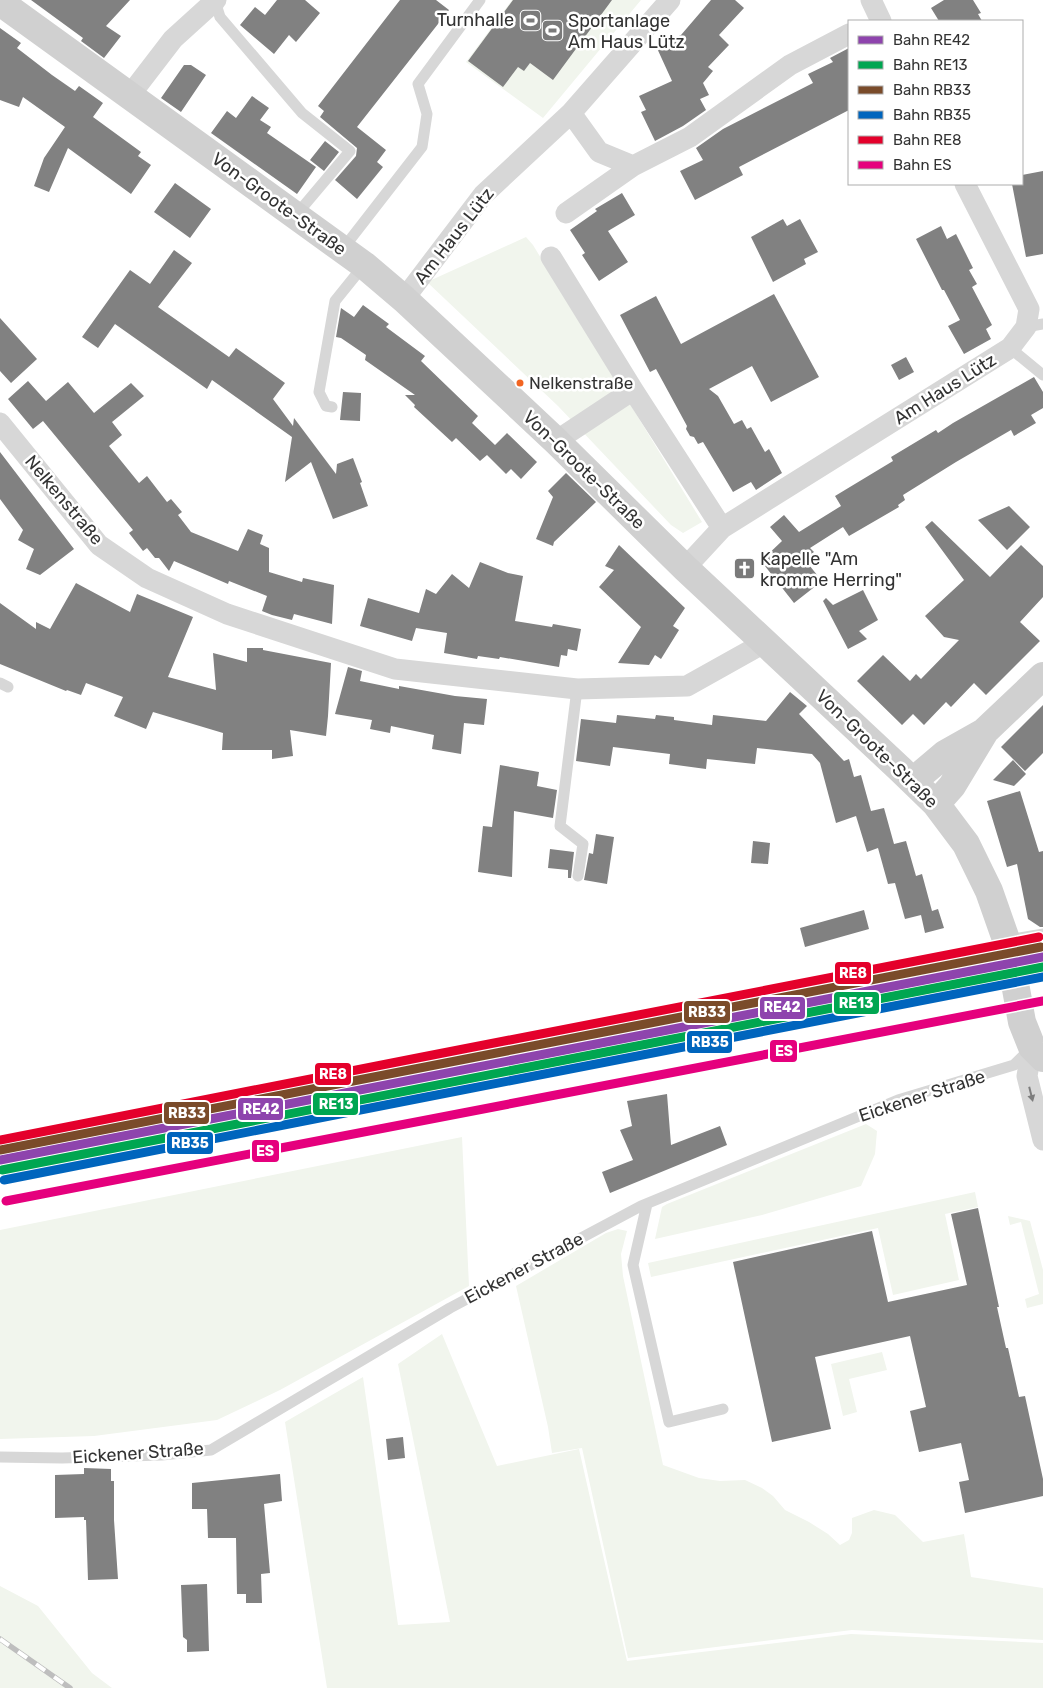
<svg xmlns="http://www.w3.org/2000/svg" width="1043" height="1688" font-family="Rubik,sans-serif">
<rect width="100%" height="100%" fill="#fff"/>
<!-- green -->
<path fill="#f1f5ed" d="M512,0H641L543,118L466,62Z
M526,237L533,245L702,522L683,533L671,525L558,406L427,282Z
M866,1124L877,1131L875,1154L861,1186L762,1215L655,1239L662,1207L667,1204Z
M462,1137L469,1286L280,1390L217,1420L94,1436L0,1439V1230Z
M975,1192L978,1207L945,1214L959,1280L893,1295L878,1228L651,1277L648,1263Z
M1008,1216L1030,1221L1043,1270V1304L1027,1308L1025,1299L1039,1294L1021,1222L1010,1225Z
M618,1229L627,1231L621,1254L623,1276L663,1465L699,1478L720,1481L745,1480L762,1488L773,1496L785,1510L809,1522L828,1534L840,1545L849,1540L852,1533V1518L874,1510L895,1515L923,1542L964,1534L971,1577L1043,1588V1640L852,1630L628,1658L582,1448L552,1453L548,1427L516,1286L606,1233Z
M442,1334L497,1466L579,1449L627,1661L851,1634L1043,1643V1688H327L285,1422L363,1377L398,1625L450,1622L398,1364Z
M882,1352L887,1370L849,1379L857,1412L843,1416L831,1364Z
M0,1586L38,1606L92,1673L112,1688H0Z"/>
<!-- building -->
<path fill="#818181" d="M31,0H130L106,26L121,36L104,58L81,41L83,38Z
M277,0H305L320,13L296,42L289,35L274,54L240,25L255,7L265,15Z
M400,0H436L449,10L357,127L386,150L377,162L383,167L357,199L335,180L356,156L357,148L320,117L324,111L318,106Z
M513,0H612L553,80L530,63L524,71L518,67L503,87L468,61Z
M711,0H735L744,8L719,35L729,45L708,67L713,71L703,83L709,95L700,99L706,110L683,126L655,141L641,112L646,110L639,96L672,81L656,46L681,35Z
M944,0H973L981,13L978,14L982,21H939L931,8Z
M0,28L21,43L17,48L52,75L75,91L79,86L103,103L93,117L141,152L138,156L151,165L131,194L68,148L49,192L34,186L44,158L65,127L23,97L19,107L0,100Z
M849,48V110L739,167L743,175L695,200L680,171L703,160L696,148L723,129L813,83L808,74L833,62L830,58Z
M184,65H191L206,75L181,112L161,98Z
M252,96L269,108L260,120L271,127L267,133L316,167L297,194L211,133L227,111L236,118Z
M325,141L339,152L324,171L310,160Z
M1043,171V254L1026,257L1012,184H1022V175Z
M175,183L211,209L190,238L154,212Z
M622,193L635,215L608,231L628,262L599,281L582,255L585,253L570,230L597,211L595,209Z
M783,219L787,226L800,219L818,252L804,259L806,264L773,282L751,237Z
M941,226L947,239L956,234L973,268L969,270L977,284L972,287L992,325L986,329L991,339L964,354L948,326L960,320L944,290H942L916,239Z
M174,250L192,263L158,307L229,357L236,348L285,383L273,399L293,426L294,418L336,474L337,464L353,458L362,482L360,483L368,506L333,519L311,462L285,482L292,437L212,380L207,389L115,324L98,348L82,337L130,270L150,284Z
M774,294L819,377L771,402L752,366L709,389L718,396L734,424L742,420L747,429L751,427L765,452L769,449L782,473L756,490L751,482L733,492L703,442L698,444L694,437L690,436L686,429L687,426L656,369L650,372L620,315L656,296L681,344Z
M363,305L389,324L386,327L425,356L421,361L478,416L472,423L495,445L507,433L537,462L521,479L511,469L506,474L487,455L480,461L456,438L452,442L414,407L415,405L405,395H415L365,360L366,355L341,338L336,337L341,308L354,317Z
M0,318L37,359L11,383L0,371Z
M906,357L914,372L899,380L891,365Z
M1034,377L1043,392V408L1031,415L1036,423L1014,436L1011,430L956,462L903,495L905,500L898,505L899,507L849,536L843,527L810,548L814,552L805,560L822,581L794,603L761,561L782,541L770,527L784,515L799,532L841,506L835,496L893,461L891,457L936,430L938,433L953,423Z
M28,381L46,401L68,382L94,413L131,383L144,396L112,422L122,435L109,446L139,483L147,476L167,502L171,499L182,512L178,515L191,532L238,551L248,529L263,535L260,544L269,548V572L302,582L303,578L334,585L332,624L294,614L292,620L272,615L262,611L267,596L229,581L228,584L174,561L169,571L159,558H155L147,548L143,551L129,533L133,530L43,421L33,429L8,399Z
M343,392L361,393L360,421L340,420Z
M0,452L74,549L40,575L26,569L34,549L18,540L23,530L0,499Z
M566,473L596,502L554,542L553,546L536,539L553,497L548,491Z
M1009,506L1030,527L1007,550L978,520Z
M932,521L990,577L1021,545L1043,566V597L1020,622L1040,641L986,695L974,683L951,707L946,702L924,725L913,714L902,725L857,681L883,655L910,681L916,674L921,679L959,640L944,637L925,616L964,580L925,527Z
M619,545L685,608L673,626L679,630L661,659L655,655L649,665L618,663L641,627L599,587L614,570L605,566Z
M480,562L508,573L523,576L515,621L552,627L553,624L581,629L577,651L568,649L567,656L561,655L559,667L500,657L499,659L478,656L477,659L444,653L447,633L416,628L412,641L360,626L368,598L419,613L426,589L436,594L452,574L469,588Z
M76,583L130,612L137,594L193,617L168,677L216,690L213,653L247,662V648H263V650L331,663L328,716L326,736L290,730L293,756L272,759V750H222L223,733L153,712L146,729L114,716L123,697L86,683L81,695L67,690L66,691L0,664V603L36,629V622L50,629Z
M863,590L878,620L859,631L867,639L848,649L823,601L826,598L833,605Z
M348,667L362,671L360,681L399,689V686L455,696L487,699L484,725L464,723L461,754L432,749L434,735L391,726L390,733L370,729L372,720L335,714Z
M790,692L807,706L799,714L844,761L849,759L854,777L861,775L871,811L884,808L894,844L906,841L916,876L922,874L932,911L938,909L944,928L925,933L921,915L905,919L895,883L888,884L878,848L867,852L856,816L836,823L820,763L812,754L757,748L755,764L707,759L706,769L669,764L670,754L613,747L610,766L576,761L581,719L616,723L617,715L655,719L656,715L674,717V720L712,725L713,715L766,721Z
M1043,705V753L1025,771L1001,747Z
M1013,760L1026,774L1014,786L993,780Z
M500,765L539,772L537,786L557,790L553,818L514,811L512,877L478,872L483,826L492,827Z
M1020,791L1039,852L1043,851V927H1040L1028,919L1017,864L1007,867L987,801Z
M596,834L614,837L607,884L584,880L589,853L593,854Z
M753,841L770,843L768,864L751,863Z
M550,849L574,852L571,878H568V870L548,868Z
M864,910L869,929L805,947L800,928Z
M667,1094L671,1145L720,1126L727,1145L610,1193L602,1172L633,1160L620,1130L632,1126L627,1101Z
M978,1208L999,1307H997L1006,1348H1008L1019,1397L1025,1396L1043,1479V1496L965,1513L959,1482L969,1480L961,1443L919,1452L910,1411L926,1407L910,1336L815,1357L831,1429L772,1442L733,1262L872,1231L888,1302L967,1285L951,1214Z
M403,1437L405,1458L388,1460L386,1439Z
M84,1468L111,1469V1481H114V1520L118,1579L88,1580L86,1520H84V1517L55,1518V1475L84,1474Z
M280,1474L282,1501L264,1504L270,1573L261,1574L262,1603H246V1594H237L236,1538H208L207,1509H192V1483Z
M207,1584L209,1651L187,1652V1640L183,1637L181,1585Z"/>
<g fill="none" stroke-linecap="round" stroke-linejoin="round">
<!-- lane -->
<path stroke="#d7d7d7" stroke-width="11" d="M215,1L220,17L302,113L350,151L296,215
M342,250L422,147L427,114L418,84L480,0
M1026,327L1043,324
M1010,348L1043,375
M332,407L326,406L319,392L335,301L364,265
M0,683L8,687
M577,689L560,826L583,844L578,876
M647,1204L633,1265L669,1422L723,1409
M0,1457L62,1458L162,1455L211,1450L450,1308L641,1206L898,1100L1014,1065L1029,1050"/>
<!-- street -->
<path stroke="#d7d7d7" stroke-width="21" d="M871,0L881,21
M130,95L173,39L216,0
M571,113L599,152L633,166
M566,213L633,166L690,137L790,65L849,34
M551,257L633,390L722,528
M404,299L483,195L571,113L670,0
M0,423L99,545L147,578L227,614L395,669L577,689L687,686L764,643
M556,441L633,390
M685,568L722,528L1010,348L1026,327L1029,309L965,184
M1008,945L1043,939
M1032,1047L1027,1076L1043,1140"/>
<!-- secondary -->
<path stroke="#d0d0d0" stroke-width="28" d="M0,2L364,265L404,299L507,395L556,441L685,568L901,770L936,804L966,844L989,891L1008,945L1022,1022L1032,1047L1043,1058
M913,781L945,754L984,732L1043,676
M936,804L952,786L984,733"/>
<defs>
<path id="rail" d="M0,1639L70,1688"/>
</defs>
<!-- rail casing -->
<use href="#rail" stroke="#bebebe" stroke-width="5.5"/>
<!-- rail -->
<use href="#rail" stroke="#fff" stroke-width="4" stroke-dasharray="11" stroke-linecap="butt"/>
<defs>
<path id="rail-1" d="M0,1160C347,1091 695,1025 1043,957"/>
<path id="rail-2" d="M2,1170C349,1101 696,1035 1043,967"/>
<path id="rail-3" d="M0,1150C347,1081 694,1015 1041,947"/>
<path id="rail-4" d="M4,1180C350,1111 697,1045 1043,977"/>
<path id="rail-5" d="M0,1140C346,1071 693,1005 1039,937"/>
<path id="rail-6" d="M6,1201L1043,1001"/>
</defs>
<!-- rail-1 casing -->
<use href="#rail-1" stroke="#fff" stroke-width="12"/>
<!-- rail-2 casing -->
<use href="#rail-2" stroke="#fff" stroke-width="12"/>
<!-- rail-3 casing -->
<use href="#rail-3" stroke="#fff" stroke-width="12"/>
<!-- rail-4 casing -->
<use href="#rail-4" stroke="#fff" stroke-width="12"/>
<!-- rail-5 casing -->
<use href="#rail-5" stroke="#fff" stroke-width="12"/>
<!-- rail-6 casing -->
<use href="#rail-6" stroke="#fff" stroke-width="12"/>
<!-- rail-1 -->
<use href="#rail-1" stroke="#8e44ad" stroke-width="9"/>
<!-- rail-2 -->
<use href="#rail-2" stroke="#00a651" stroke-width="9"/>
<!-- rail-3 -->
<use href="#rail-3" stroke="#7a4b2a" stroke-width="9"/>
<!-- rail-4 -->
<use href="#rail-4" stroke="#0065bd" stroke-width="9"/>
<!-- rail-5 -->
<use href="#rail-5" stroke="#e4002b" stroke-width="9"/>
<!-- rail-6 -->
<use href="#rail-6" stroke="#e5007d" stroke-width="9"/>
</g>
<!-- one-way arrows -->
<defs><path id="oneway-solid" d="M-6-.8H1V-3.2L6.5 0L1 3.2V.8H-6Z" transform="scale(1.25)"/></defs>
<use fill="#7d7d7d" href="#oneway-solid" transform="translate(1031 1094) rotate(76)"/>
<!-- icons -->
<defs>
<symbol id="stadium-square" viewBox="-11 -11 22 22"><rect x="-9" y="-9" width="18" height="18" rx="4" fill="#7a7a7a" stroke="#fff"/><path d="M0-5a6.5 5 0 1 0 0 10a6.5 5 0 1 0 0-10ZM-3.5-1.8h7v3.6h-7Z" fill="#fff"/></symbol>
<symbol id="church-square" viewBox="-11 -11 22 22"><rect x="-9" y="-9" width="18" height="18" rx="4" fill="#7a7a7a" stroke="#fff"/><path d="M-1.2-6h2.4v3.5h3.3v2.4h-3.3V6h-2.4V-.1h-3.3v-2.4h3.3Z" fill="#fff"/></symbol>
</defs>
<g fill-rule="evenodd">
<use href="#stadium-square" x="518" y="8" width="25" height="25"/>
<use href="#stadium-square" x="540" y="18" width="25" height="25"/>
<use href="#church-square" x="732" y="556" width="25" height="25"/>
</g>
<!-- markers -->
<circle fill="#f26522" stroke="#fff" stroke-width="2" cx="520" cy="383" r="4.5"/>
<g text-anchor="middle" stroke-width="5" stroke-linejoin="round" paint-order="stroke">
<!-- bus labels -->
<g font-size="17" fill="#333" stroke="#fff" text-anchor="start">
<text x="529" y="389">Nelkenstraße</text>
</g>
<!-- poi labels -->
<g font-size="18" fill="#333" stroke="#fff" text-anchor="start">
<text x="514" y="26" text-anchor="end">Turnhalle</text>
<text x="568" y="27">Sportanlage<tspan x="568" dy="21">Am Haus Lütz</tspan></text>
<text x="760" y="565">Kapelle "Am<tspan x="760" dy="21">kromme Herring"</tspan></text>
</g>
<!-- street labels -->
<g font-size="18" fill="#333" stroke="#fff">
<text transform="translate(279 204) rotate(36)" y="6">Von-Groote-Straße</text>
<text transform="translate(454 236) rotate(-52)" y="6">Am Haus Lütz</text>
<text transform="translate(945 389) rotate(-32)" y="6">Am Haus Lütz</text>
<text transform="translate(584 470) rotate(44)" y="6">Von-Groote-Straße</text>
<text transform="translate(64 500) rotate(50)" y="6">Nelkenstraße</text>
<text transform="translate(877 749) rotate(44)" y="6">Von-Groote-Straße</text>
<text transform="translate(922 1096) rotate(-18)" y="6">Eickener Straße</text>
<text transform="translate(524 1268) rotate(-28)" y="6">Eickener Straße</text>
<text transform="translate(138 1453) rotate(-4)" y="6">Eickener Straße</text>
</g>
</g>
<g stroke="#fff" stroke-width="2">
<rect x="834" y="961" width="38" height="24" rx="5" fill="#e4002b"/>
<rect x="833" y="991" width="47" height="24" rx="5" fill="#00a651"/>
<rect x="759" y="996" width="47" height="24" rx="5" fill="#8e44ad"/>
<rect x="683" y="1000" width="48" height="24" rx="5" fill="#7a4b2a"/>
<rect x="686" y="1030" width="47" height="24" rx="5" fill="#0065bd"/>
<rect x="769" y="1039" width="29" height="24" rx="5" fill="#e5007d"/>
<rect x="314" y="1062" width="38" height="24" rx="5" fill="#e4002b"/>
<rect x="312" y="1092" width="47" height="24" rx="5" fill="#00a651"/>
<rect x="237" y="1097" width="47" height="24" rx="5" fill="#8e44ad"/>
<rect x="163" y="1101" width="47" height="24" rx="5" fill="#7a4b2a"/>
<rect x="166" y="1131" width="48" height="24" rx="5" fill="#0065bd"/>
<rect x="251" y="1139" width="29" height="24" rx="5" fill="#e5007d"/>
</g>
<g font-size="14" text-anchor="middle" font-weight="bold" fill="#fff">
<text x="853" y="978">RE8</text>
<text x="856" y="1008">RE13</text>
<text x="782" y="1012">RE42</text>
<text x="707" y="1017">RB33</text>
<text x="710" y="1047">RB35</text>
<text x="784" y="1056">ES</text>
<text x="333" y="1079">RE8</text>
<text x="336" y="1109">RE13</text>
<text x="261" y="1114">RE42</text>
<text x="187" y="1118">RB33</text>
<text x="190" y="1148">RB35</text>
<text x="265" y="1156">ES</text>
</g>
<!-- legend -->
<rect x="848" y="20" width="175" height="165" fill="#ffffff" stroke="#adadad"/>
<rect x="858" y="36" width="25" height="8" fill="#8e44ad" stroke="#adadad"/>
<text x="893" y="45" font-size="15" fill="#333333">Bahn RE42</text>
<rect x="858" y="61" width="25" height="8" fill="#00a651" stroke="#adadad"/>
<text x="893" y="70" font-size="15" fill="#333333">Bahn RE13</text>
<rect x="858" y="86" width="25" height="8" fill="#7a4b2a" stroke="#adadad"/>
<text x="893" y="95" font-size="15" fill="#333333">Bahn RB33</text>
<rect x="858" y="111" width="25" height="8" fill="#0065bd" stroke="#adadad"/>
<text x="893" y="120" font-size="15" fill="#333333">Bahn RB35</text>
<rect x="858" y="136" width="25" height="8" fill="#e4002b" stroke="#adadad"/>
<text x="893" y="145" font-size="15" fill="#333333">Bahn RE8</text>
<rect x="858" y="161" width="25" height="8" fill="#e5007d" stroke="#adadad"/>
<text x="893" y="170" font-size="15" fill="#333333">Bahn ES</text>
</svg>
